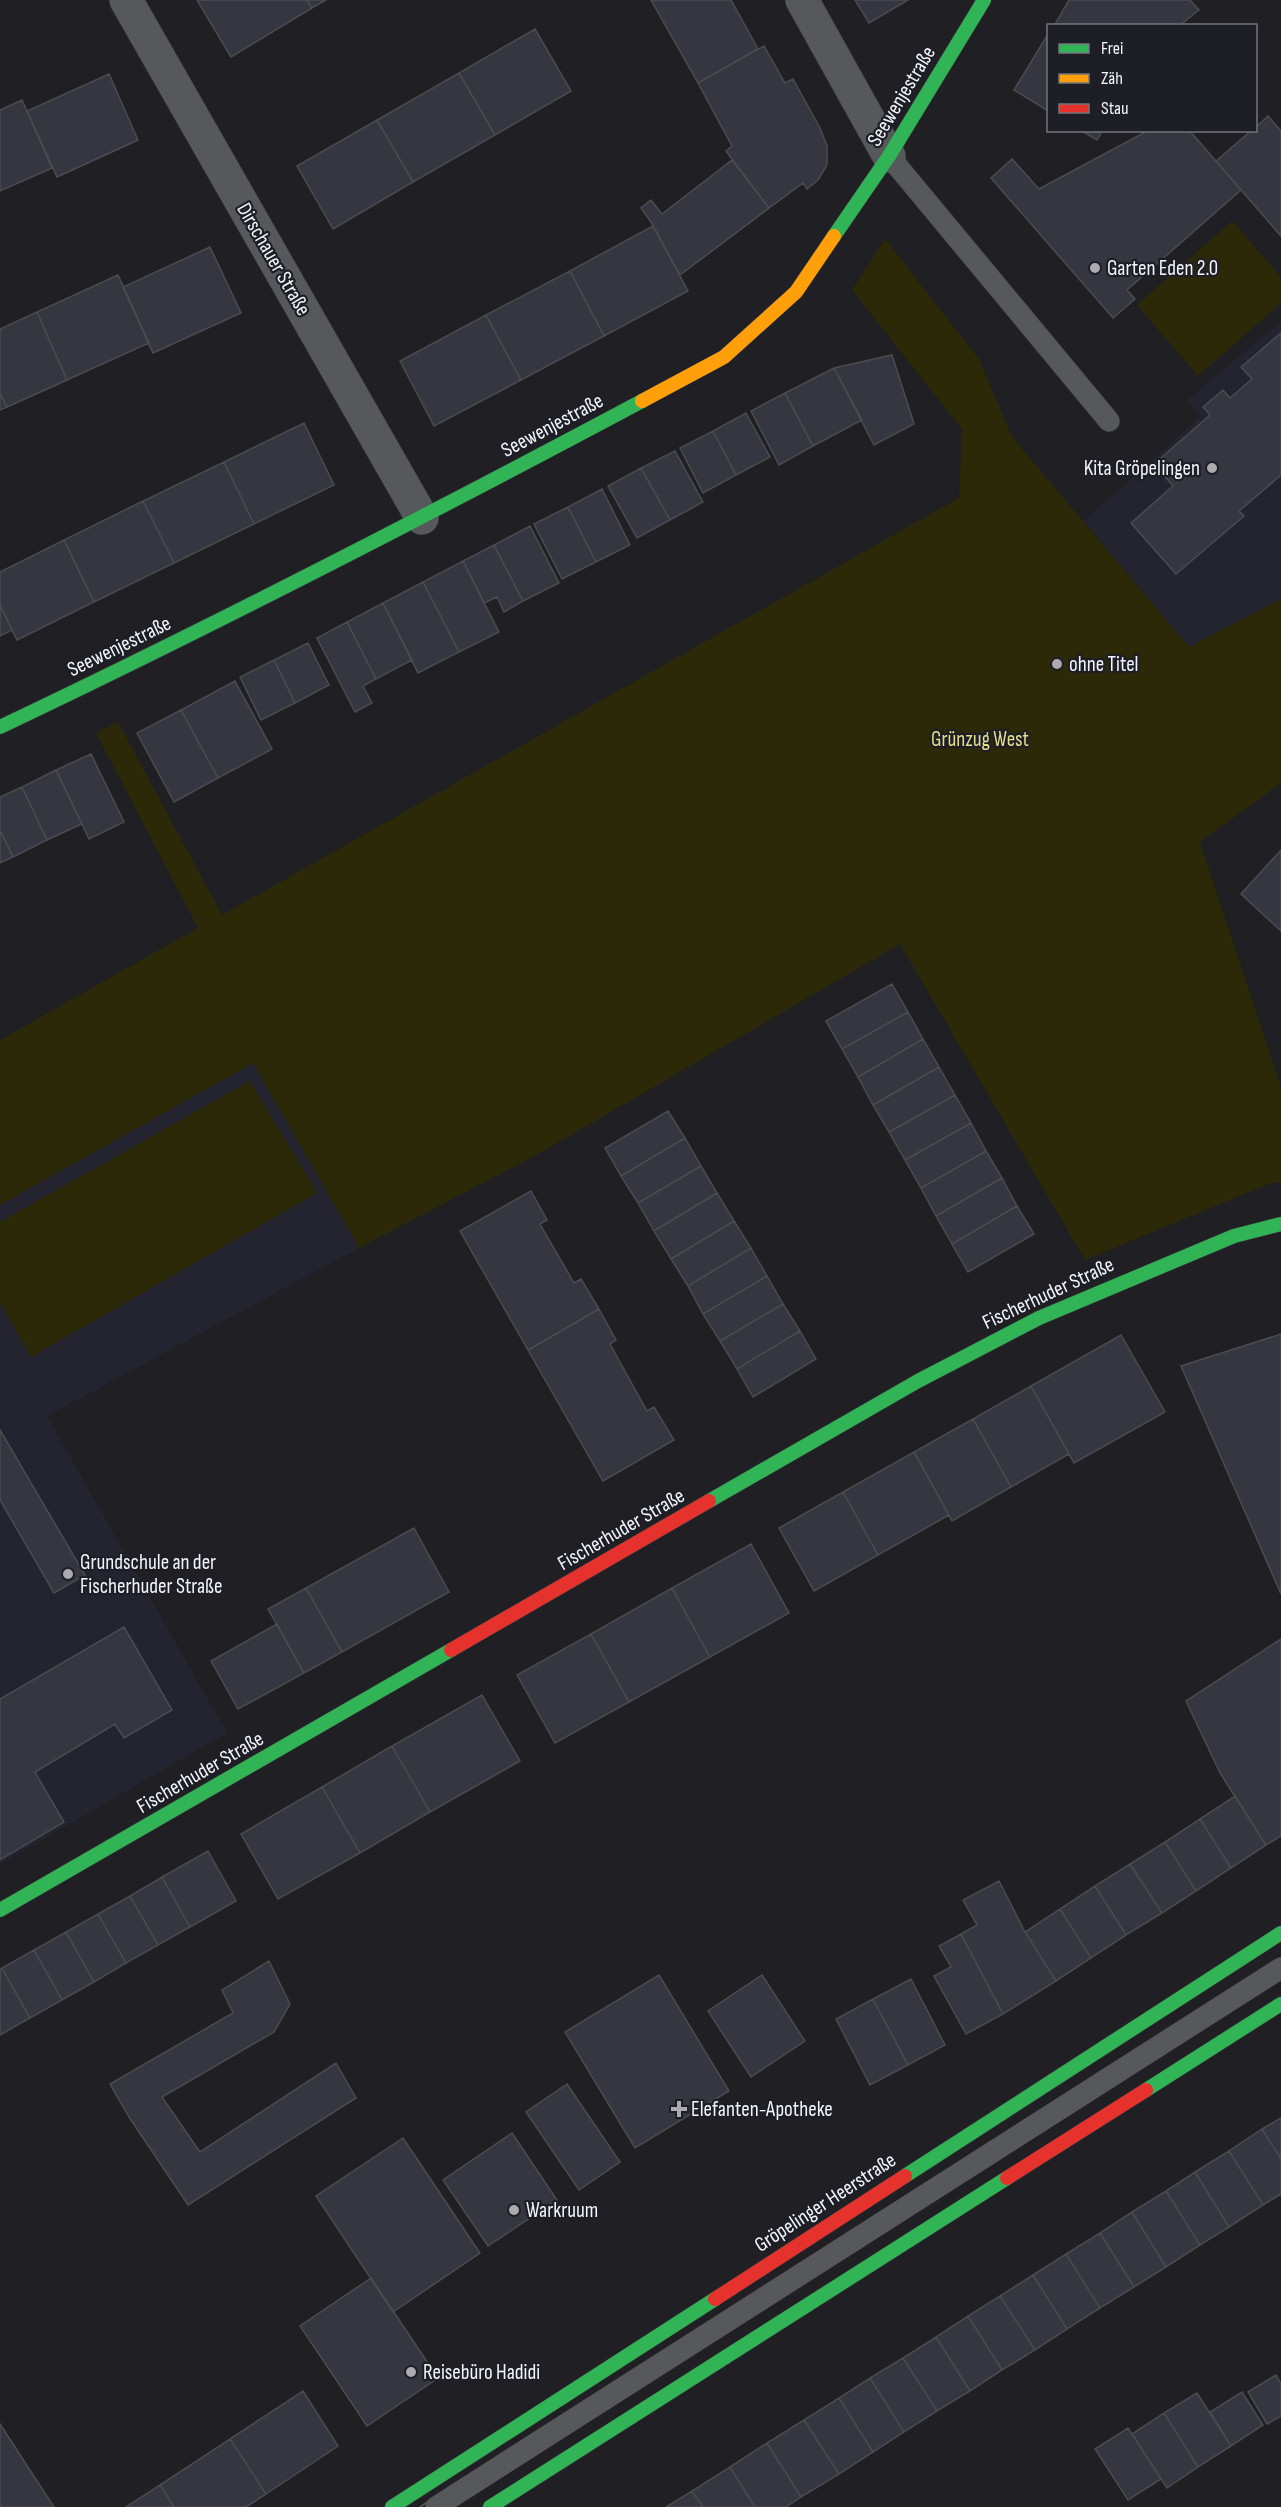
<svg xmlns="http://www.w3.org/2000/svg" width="1281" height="2507" font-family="'Sofia Sans Condensed',sans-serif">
<rect width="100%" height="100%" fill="#202024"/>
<!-- built -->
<path fill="#23242f" d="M1281,321V599L1190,648L1084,521L1201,416L1186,401Z
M253,1063L359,1248L47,1416L227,1733L0,1864V1205Z"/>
<!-- green -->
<path fill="#2b2907" d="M1232,221L1281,277V303L1198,376L1137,305Z
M885,239L979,359L1012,437L1189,647L1281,599V783L1200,842L1281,1087V1184L1273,1182L1085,1260L900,944L542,1152L359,1248L253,1063L0,1205V1040L198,928L96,733L118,722L222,915L959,498L962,429L852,290Z
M250,1081L317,1193L31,1357L0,1303V1222Z"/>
<!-- building -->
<path fill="#363640" stroke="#4b4c4f" stroke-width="1.5" d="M197,0H307L312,8L231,57Z
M307,0H326L312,8Z
M651,0H731L758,49L698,83Z
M855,0H908L869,23Z
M1069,0H1190L1199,10L1179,26H1054Z
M535,29L571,91L495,135L459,73Z
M1048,34V111L1014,90Z
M764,46L785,83L793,79L820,128L827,146V165L818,180L807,189L803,183L769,208L726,151L732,146L698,83Z
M459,73L495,135L413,182L377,120Z
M109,74L138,140L57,177L27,111Z
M22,100L52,168L0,191V110Z
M1268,116L1281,131V236L1216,161L1252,130H1256V127Z
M377,120L413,182L333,229L297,166Z
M1080,130H1103L1097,140Z
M1149,130H1189L1241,190L1127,290L1135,299L1113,318L991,178L1012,159L1039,189Z
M732,160L769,208L680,275L651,222L641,208L651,200L662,214Z
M653,226L688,291L604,336L570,271Z
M210,247L241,313L153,353L123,287Z
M570,271L604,336L521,380L486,315Z
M118,275L149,343L67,380L37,312Z
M37,312L67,380L7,407L0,393V329Z
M486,315L521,380L434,426L400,361Z
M1281,333V475L1239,511L1244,516L1176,574L1131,523L1173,486L1154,464L1210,415L1203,407L1223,390L1230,398L1252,379L1241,367Z
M892,355L914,424L874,445L834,368Z
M834,368L862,420L813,446L785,393Z
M0,393L7,407L0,410Z
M785,393L813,446L779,465L751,411Z
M746,413L770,457L736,475L713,431Z
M304,423L334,485L254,524L224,462Z
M713,431L736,475L703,493L680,448Z
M675,451L703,502L670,520L641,468Z
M224,462L254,524L174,563L143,501Z
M641,468L670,520L637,538L608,486Z
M602,489L630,545L596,562L568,507Z
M143,501L174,563L94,602L64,540Z
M568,507L596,562L562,579L534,524Z
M530,526L559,583L523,601L494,545Z
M64,540L94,602L17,640L0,605V572Z
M494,545L523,601L504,612L497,597L484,603L463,561Z
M463,561L499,632L459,652L423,582Z
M423,582L459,652L418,673L383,603Z
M383,603L412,660L376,679L347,622Z
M0,605L12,630L0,636Z
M347,622L376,679L363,686L372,703L355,712L317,638Z
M308,643L329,685L295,703L274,660Z
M274,660L295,703L261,720L240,677Z
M235,681L272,749L218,778L181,710Z
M181,710L218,778L174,802L137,733Z
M91,754L124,822L89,839L56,770Z
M56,770L82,824L47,840L22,787Z
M22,787L47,840L13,857L0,830V797Z
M0,830L13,857L0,863Z
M1281,850V931L1241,894Z
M892,984L908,1012L842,1049L826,1021Z
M908,1012L923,1039L858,1077L842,1049Z
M923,1039L939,1067L873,1105L858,1077Z
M939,1067L955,1095L889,1132L873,1105Z
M955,1095L971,1123L905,1160L889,1132Z
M668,1111L685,1138L621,1176L605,1148Z
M971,1123L986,1151L921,1188L905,1160Z
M685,1138L701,1166L638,1203L621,1176Z
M986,1151L1002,1178L936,1216L921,1188Z
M701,1166L717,1193L654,1231L638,1203Z
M1002,1178L1017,1206L952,1244L936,1216Z
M531,1191L547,1220L540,1224L574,1283L581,1279L599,1309L528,1350L460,1231Z
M717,1193L734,1221L671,1259L654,1231Z
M1017,1206L1034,1234L968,1272L952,1244Z
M734,1221L751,1248L688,1286L671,1259Z
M751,1248L767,1276L703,1314L688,1286Z
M767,1276L783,1304L720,1341L703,1314Z
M783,1304L800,1331L737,1369L720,1341Z
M599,1309L616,1340L610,1344L647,1411L654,1407L674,1440L603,1481L528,1350Z
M800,1331L816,1359L753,1397L737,1369Z
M1281,1334V1594L1181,1366Z
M1121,1335L1165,1412L1074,1463L1031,1386Z
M1031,1386L1069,1454L1011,1487L973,1419Z
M973,1419L1011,1487L952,1521L914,1452Z
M0,1430L85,1575L54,1593L0,1500Z
M914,1452L949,1515L878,1555L843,1492Z
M843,1492L878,1555L814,1591L779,1528Z
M414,1528L449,1592L342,1652L306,1588Z
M751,1544L789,1613L710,1657L672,1588Z
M306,1588L342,1652L304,1673L268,1609Z
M672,1588L710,1657L629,1702L591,1634Z
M277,1624L304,1673L238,1709L211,1661Z
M124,1627L172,1710L124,1738L115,1724L35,1772L64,1822L0,1860V1699Z
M591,1634L629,1702L555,1743L517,1675Z
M1281,1639V1836L1266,1845L1220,1773L1186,1701Z
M482,1695L520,1761L430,1812L392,1746Z
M392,1746L430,1812L360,1853L322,1787Z
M322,1787L360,1853L278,1899L241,1834Z
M1235,1796L1266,1845L1231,1868L1200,1819Z
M1200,1819L1231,1868L1196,1891L1165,1842Z
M1165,1842L1196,1891L1162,1913L1130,1864Z
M208,1851L236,1901L190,1927L162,1877Z
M1130,1864L1162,1913L1126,1935L1095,1886Z
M162,1877L190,1927L158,1945L130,1896Z
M999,1881L1025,1932L1056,1981L1003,2014L961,1934L977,1925L963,1900Z
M1095,1886L1126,1935L1091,1958L1060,1909Z
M130,1896L158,1945L126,1963L98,1914Z
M1060,1909L1091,1958L1056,1981L1025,1932Z
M98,1914L126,1963L94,1982L66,1932Z
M66,1932L94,1982L62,2000L34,1950Z
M961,1934L1003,2014L966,2034L934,1976L951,1967L939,1946Z
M34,1950L62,2000L30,2018L2,1968Z
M269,1961L290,2004L274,2032L162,2097L200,2152L336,2063L356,2098L188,2205L129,2117L110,2084L233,2013L222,1990Z
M2,1968L30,2018L0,2035V1969Z
M659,1975L729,2091L635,2148L565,2032Z
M762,1975L805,2041L751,2077L708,2011Z
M911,1979L945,2045L908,2065L873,1999Z
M873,1999L908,2065L870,2085L836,2019Z
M567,2084L620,2162L579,2190L526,2112Z
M1281,2118V2159L1262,2129Z
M1262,2129L1281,2159V2194L1263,2205L1229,2151Z
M512,2133L557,2200L488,2246L443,2180Z
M403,2138L480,2253L393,2312L316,2196Z
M1229,2151L1263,2205L1229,2227L1195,2172Z
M1195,2172L1229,2227L1200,2245L1166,2191Z
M1166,2191L1200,2245L1166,2267L1132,2212Z
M1132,2212L1166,2267L1134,2287L1100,2233Z
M1100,2233L1134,2287L1100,2308L1066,2254Z
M1066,2254L1100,2308L1067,2329L1033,2275Z
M1033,2275L1067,2329L1035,2350L1000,2296Z
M371,2278L438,2378L367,2426L300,2326Z
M1000,2296L1035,2350L1002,2370L968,2316Z
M968,2316L1002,2370L970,2391L936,2337Z
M936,2337L970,2391L937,2411L903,2358Z
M903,2358L937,2411L904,2432L870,2378Z
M1276,2375L1281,2384V2416L1267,2424L1248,2392Z
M870,2378L904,2432L873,2452L839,2398Z
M303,2391L338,2446L266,2494L230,2439Z
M1242,2392L1263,2425L1231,2446L1210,2412Z
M1197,2393L1231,2446L1198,2467L1164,2413Z
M839,2398L873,2452L839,2474L804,2420Z
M1164,2413L1198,2467L1167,2488L1132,2434Z
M804,2420L839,2474L801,2497L767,2443Z
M0,2424L54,2507H0Z
M1128,2428L1161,2479L1128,2500L1095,2449Z
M230,2439L266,2494L246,2507H174L160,2485Z
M767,2443L801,2497L786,2507H755L730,2467Z
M730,2467L755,2507H703L692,2491Z
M160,2485L174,2507H126Z
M692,2491L703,2507H666Z"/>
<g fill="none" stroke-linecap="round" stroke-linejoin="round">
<defs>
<path id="lane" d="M889,156L1109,421
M436,2507L1281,1968"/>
<path id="street" d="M126,0L422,518
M802,0L889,156"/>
<path id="fast" d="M834,236L889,156L984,0
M0,727C217,624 430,514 642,401
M709,1501L918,1381L1039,1318L1234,1236L1281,1224
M0,1910L451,1650
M1146,2090L1281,2004
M905,2176L1281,1933
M392,2507L715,2299
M490,2507L1007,2178"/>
<path id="slow" d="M642,401L724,357L796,292L834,236"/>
<path id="jam" d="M451,1650L709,1501
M1007,2178L1146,2090
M715,2299L905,2176"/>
</defs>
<!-- lane casing -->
<use href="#lane" stroke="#3c3c40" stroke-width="22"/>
<!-- street casing -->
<use href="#street" stroke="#3c3c40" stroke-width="34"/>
<!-- fast casing -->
<use href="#fast" stroke="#3c3c40" stroke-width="15"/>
<!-- slow casing -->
<use href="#slow" stroke="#3c3c40" stroke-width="15"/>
<!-- jam casing -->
<use href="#jam" stroke="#3c3c40" stroke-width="15"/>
<!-- lane -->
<use href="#lane" stroke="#57585b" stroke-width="21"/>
<!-- street -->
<use href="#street" stroke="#57585b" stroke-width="33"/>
<!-- fast -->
<use href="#fast" stroke="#30b455" stroke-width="14"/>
<!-- slow -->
<use href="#slow" stroke="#ff9f0a" stroke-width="14"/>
<!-- jam -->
<use href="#jam" stroke="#e5322d" stroke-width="14"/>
<!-- tram -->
<path stroke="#59595c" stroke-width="1.5" d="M420,2507L1281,1958
M452,2507L1281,1979"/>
</g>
<!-- markers -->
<g fill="#aaaaaf" stroke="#1e1e26" stroke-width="2">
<circle cx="1095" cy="268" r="6"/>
<circle cx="1212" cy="468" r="6"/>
<circle cx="1057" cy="664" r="6"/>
<circle cx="68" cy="1574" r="6"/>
<path d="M676 2100h6v6h6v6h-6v6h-6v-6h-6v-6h6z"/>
<circle cx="514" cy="2210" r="6"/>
<circle cx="411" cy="2372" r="6"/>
</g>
<g text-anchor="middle" stroke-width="4.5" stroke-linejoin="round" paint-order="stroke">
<!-- street labels -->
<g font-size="21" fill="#f4f4fa" stroke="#1e1e26">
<text transform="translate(901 96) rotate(-59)" y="7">Seewenjestraße</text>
<text transform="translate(274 259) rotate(60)" y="7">Dirschauer Straße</text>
<text transform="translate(552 425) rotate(-28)" y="7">Seewenjestraße</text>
<text transform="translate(119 646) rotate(-26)" y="7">Seewenjestraße</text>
<text transform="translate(1048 1293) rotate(-25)" y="7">Fischerhuder Straße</text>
<text transform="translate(621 1529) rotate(-30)" y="7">Fischerhuder Straße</text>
<text transform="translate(200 1772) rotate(-30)" y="7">Fischerhuder Straße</text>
<text transform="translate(825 2202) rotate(-33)" y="7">Gröpelinger Heerstraße</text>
</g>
<!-- poi labels -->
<g font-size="21" fill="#f4f4fa" stroke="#1e1e26" text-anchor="start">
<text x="1107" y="275">Garten Eden 2.0</text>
<text x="1200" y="475" text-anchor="end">Kita Gröpelingen</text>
<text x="1069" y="671">ohne Titel</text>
<text x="80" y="1569">Grundschule an der<tspan x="80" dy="24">Fischerhuder Straße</tspan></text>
<text x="691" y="2116">Elefanten-Apotheke</text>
<text x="526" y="2217">Warkruum</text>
<text x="423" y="2379">Reisebüro Hadidi</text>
</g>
<!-- park labels -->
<g font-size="21" fill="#e4df88" stroke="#1e1e26">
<text x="980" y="746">Grünzug West</text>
</g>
</g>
<!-- legend -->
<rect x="1047" y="24" width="210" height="108" fill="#1e1e26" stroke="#74747b" stroke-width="1.5"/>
<rect x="1059" y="44" width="30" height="9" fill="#30b455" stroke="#74747b" stroke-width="1.5"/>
<text x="1101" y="54" font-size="18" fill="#f4f4fa">Frei</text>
<rect x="1059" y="74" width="30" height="9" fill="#ff9f0a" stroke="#74747b" stroke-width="1.5"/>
<text x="1101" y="84" font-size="18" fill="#f4f4fa">Zäh</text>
<rect x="1059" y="104" width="30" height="9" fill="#e5322d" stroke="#74747b" stroke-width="1.5"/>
<text x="1101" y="114" font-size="18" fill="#f4f4fa">Stau</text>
</svg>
